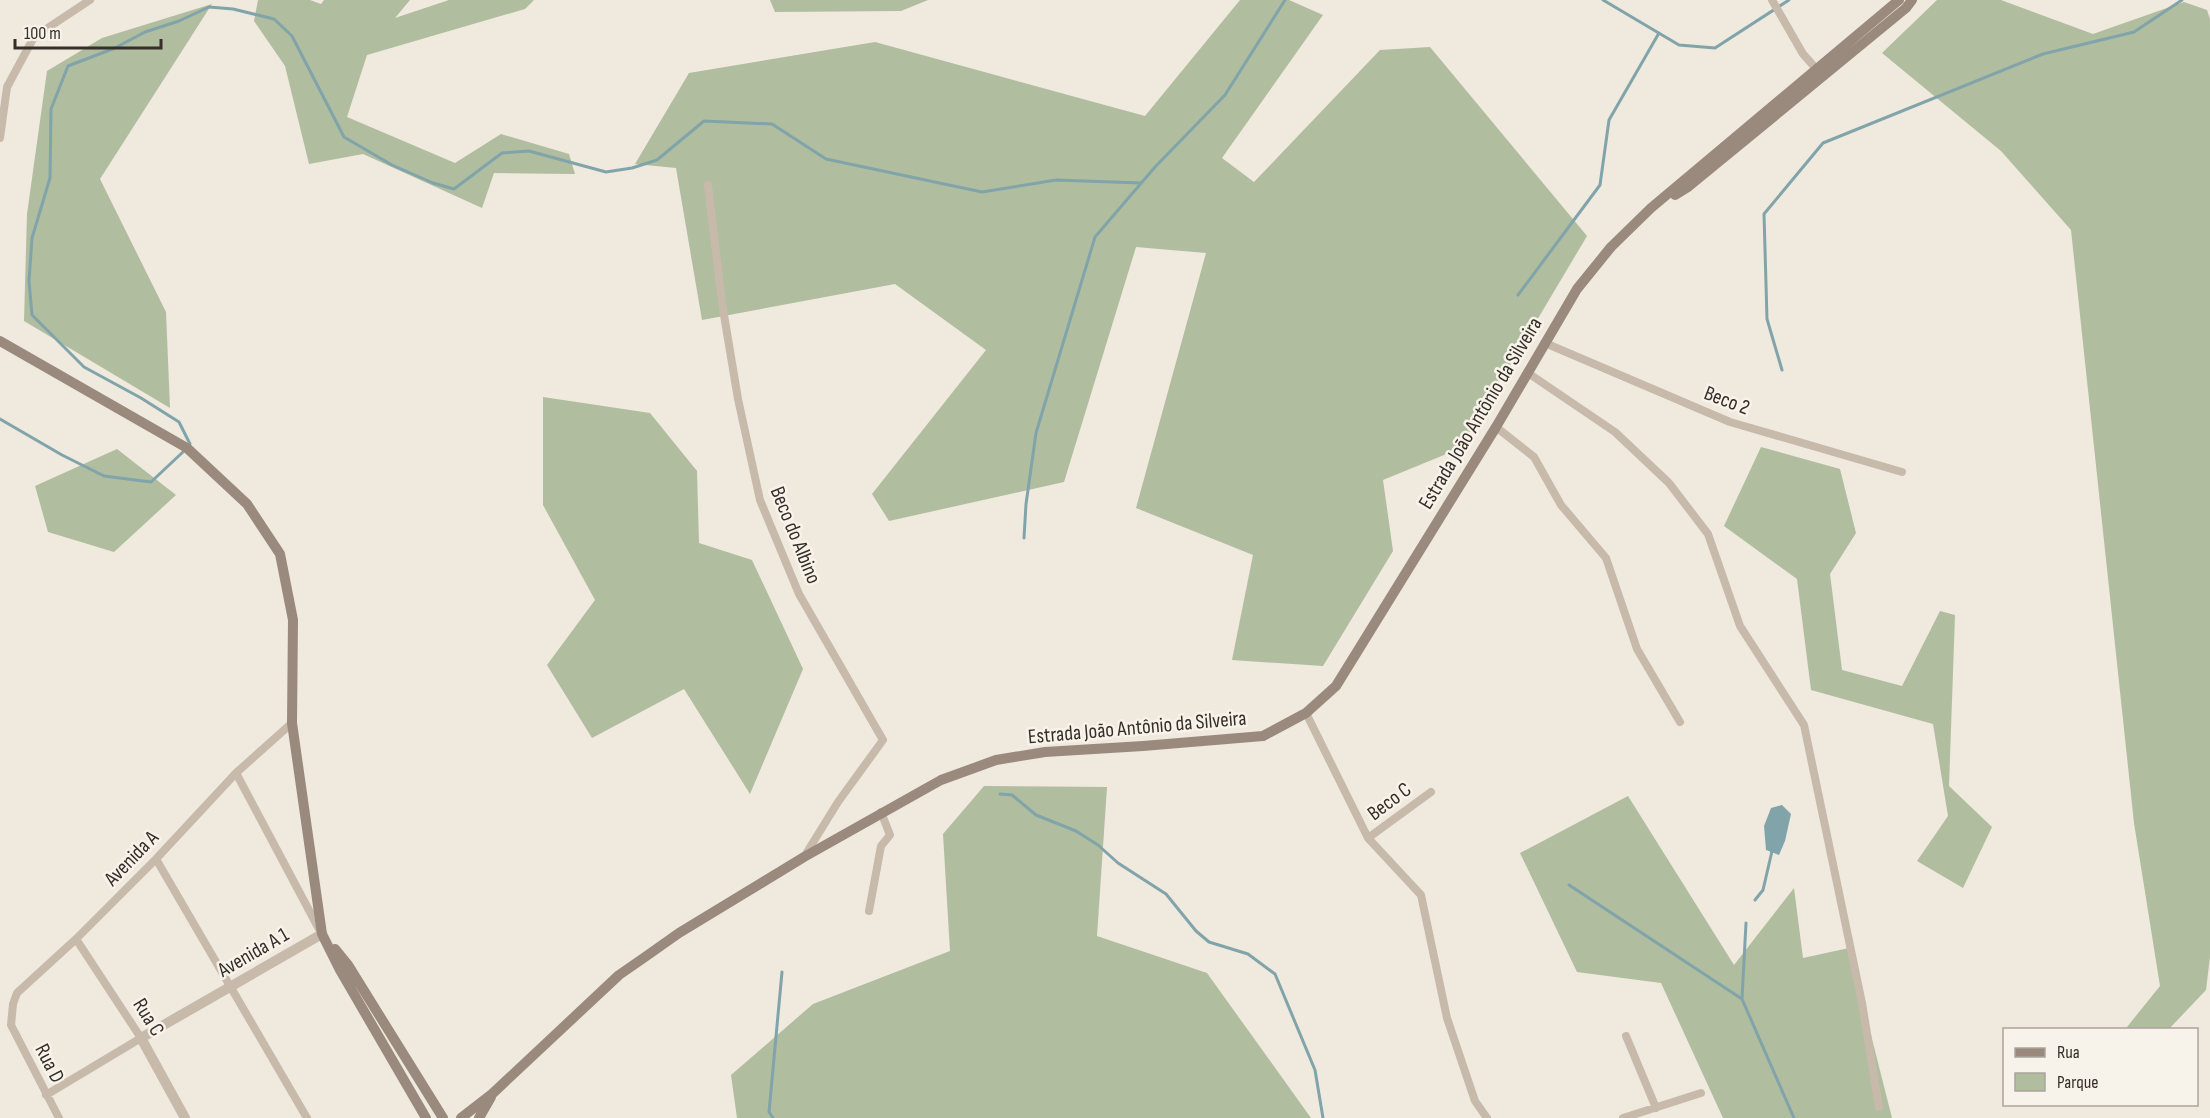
<svg xmlns="http://www.w3.org/2000/svg" width="2210" height="1118" font-family="'Sofia Sans Condensed',sans-serif">
<rect width="100%" height="100%" fill="#f0e9de"/>
<!-- green -->
<path fill="#b0bd9f" d="M258,0H310L321,4L324,0H410L395,18L449,0H534L525,9L367,55L347,117L455,163L501,134L569,154L575,174L494,173L482,208L363,154L309,164L285,66L254,21Z
M770,0H928L901,11L775,12Z
M1240,0H1289L1323,15L1222,158L1254,182L1380,50L1430,47L1587,236L1461,448L1383,480L1393,551L1323,666L1232,660L1253,555L1136,508L1206,253L1136,247L1064,482L889,521L872,494L986,350L895,284L702,320L676,168L635,164L689,73L875,42L1145,116Z
M1937,0H2001L2093,34L2184,2L2207,10L2210,19V957L2206,990L2169,1029L2134,1030L2127,1027L2160,986L2134,823L2071,230L2001,151L1882,53Z
M212,4L100,179L166,312L170,408L24,321L27,214L47,71L102,38Z
M543,397L650,413L697,471L699,543L752,560L803,669L750,794L684,689L592,738L547,665L595,600L543,505Z
M1761,447L1840,469L1856,533L1830,574L1842,670L1902,686L1940,611L1955,615L1949,786L1992,827L1963,888L1917,861L1948,816L1933,724L1811,690L1797,579L1724,526Z
M117,449L176,495L114,552L48,532L35,486Z
M984,786L1107,787L1097,936L1207,973L1311,1118H737L731,1075L813,1004L950,951L943,834Z
M1628,796L1734,965L1794,888L1803,958L1849,948L1892,1118H1723L1661,983L1577,972L1520,853Z"/>
<!-- water -->
<path fill="#80a4aa" d="M1782,805L1791,814L1785,841L1779,855L1766,850L1764,826L1771,808Z"/>
<g fill="none" stroke-linecap="round" stroke-linejoin="round">
<!-- stream -->
<path stroke="#80a4aa" stroke-width="3" d="M1603,0L1679,45L1715,48L1789,0
M1518,295L1600,185L1609,120L1659,33
M1782,370L1767,319L1764,214L1823,143L2043,54L2134,32L2182,0
M0,419L62,455L104,476L151,482L184,451
M188,446L190,444L179,422L141,398L84,367L32,315L29,281L32,238L50,178L51,109L68,66L115,48L145,32L179,21L209,7L233,9L274,19L292,36L344,137L392,165L433,183L454,189L502,153L529,151L606,172L632,168L657,160L704,121L772,124L826,159L982,192L1056,180L1141,183
M1024,538L1026,504L1036,433L1095,237L1155,167L1225,95L1285,0
M1000,794L1012,795L1036,815L1076,831L1098,845L1118,863L1166,894L1196,931L1209,942L1248,954L1275,974L1315,1070L1323,1118
M1569,885L1742,999
M1755,900L1763,890L1772,851
M1746,923L1742,999L1794,1118
M773,1118L769,1112L782,972"/>
<!-- minor -->
<path stroke="#c7baab" stroke-width="8" d="M1772,0L1803,54L1820,73
M0,138L7,87L34,37L90,0
M708,185L722,303L738,399L760,500L799,594L883,740L838,802L804,857
M1545,343L1730,422L1902,472
M1528,373L1615,432L1669,483L1708,534L1740,626L1804,725L1862,1003L1879,1107
M1496,427L1534,457L1561,505L1606,558L1637,649L1680,722
M1306,713L1368,838L1421,895L1447,1018L1475,1101L1487,1118
M236,773L319,929
M1368,838L1431,792
M156,859L307,1118
M869,911L881,846L890,835L881,812
M1626,1036L1656,1108
M46,1095L141,1038L76,939
M59,1118L11,1025L13,1004L17,993L76,939L156,859L236,773L292,723
M1623,1118L1701,1093"/>
<!-- tertiary -->
<path stroke="#c7baab" stroke-width="10" d="M185,1118L141,1038L322,934"/>
<!-- secondary -->
<path stroke="#9a8a7d" stroke-width="10" d="M1675,195L1688,187L1906,8L1912,0
M0,341L187,448L247,504L280,554L293,620L292,723L322,934L340,970L426,1118
M335,949L348,965L443,1118
M461,1118L492,1094L619,975L645,957L679,933L804,857L941,780L996,760L1045,752L1143,746L1263,736L1306,713L1336,686L1496,427L1577,289L1611,247L1651,208L1899,0
M479,1118L491,1097"/>
</g>
<g text-anchor="middle" stroke-width="5" stroke-linejoin="round" paint-order="stroke">
<!-- street labels -->
<g font-size="21" fill="#352e29" stroke="#f8f3ea">
<text transform="translate(1727 400) rotate(21)" y="7">Beco 2</text>
<text transform="translate(1480 413) rotate(-59)" y="7">Estrada João Antônio da Silveira</text>
<text transform="translate(796 535) rotate(68)" y="7">Beco do Albino</text>
<text transform="translate(1137 727) rotate(-5)" y="7">Estrada João Antônio da Silveira</text>
<text transform="translate(1389 801) rotate(-37)" y="7">Beco C</text>
<text transform="translate(131 858) rotate(-46)" y="7">Avenida A</text>
<text transform="translate(253 952) rotate(-30)" y="7">Avenida A 1</text>
<text transform="translate(149 1017) rotate(58)" y="7">Rua C</text>
<text transform="translate(50 1063) rotate(63)" y="7">Rua D</text>
</g>
</g>
<!-- legend -->
<rect x="2003" y="1028" width="195" height="78" fill="#f8f3ea" stroke="#aaa49d" stroke-width="1.5"/>
<rect x="2015" y="1048" width="30" height="9" fill="#9a8a7d" stroke="#aaa49d" stroke-width="1.5"/>
<text x="2057" y="1058" font-size="18" fill="#352e29">Rua</text>
<rect x="2015" y="1073" width="30" height="18" fill="#b0bd9f" stroke="#aaa49d" stroke-width="1.5"/>
<text x="2057" y="1088" font-size="18" fill="#352e29">Parque</text>
<!-- scale -->
<path d="M15 39v9h146v-9" fill="none" stroke="#352e29" stroke-width="3"/>
<text x="24" y="39" font-size="18" fill="#352e29" stroke="#f8f3ea" stroke-width="4.5" paint-order="stroke">100 m</text>
</svg>
